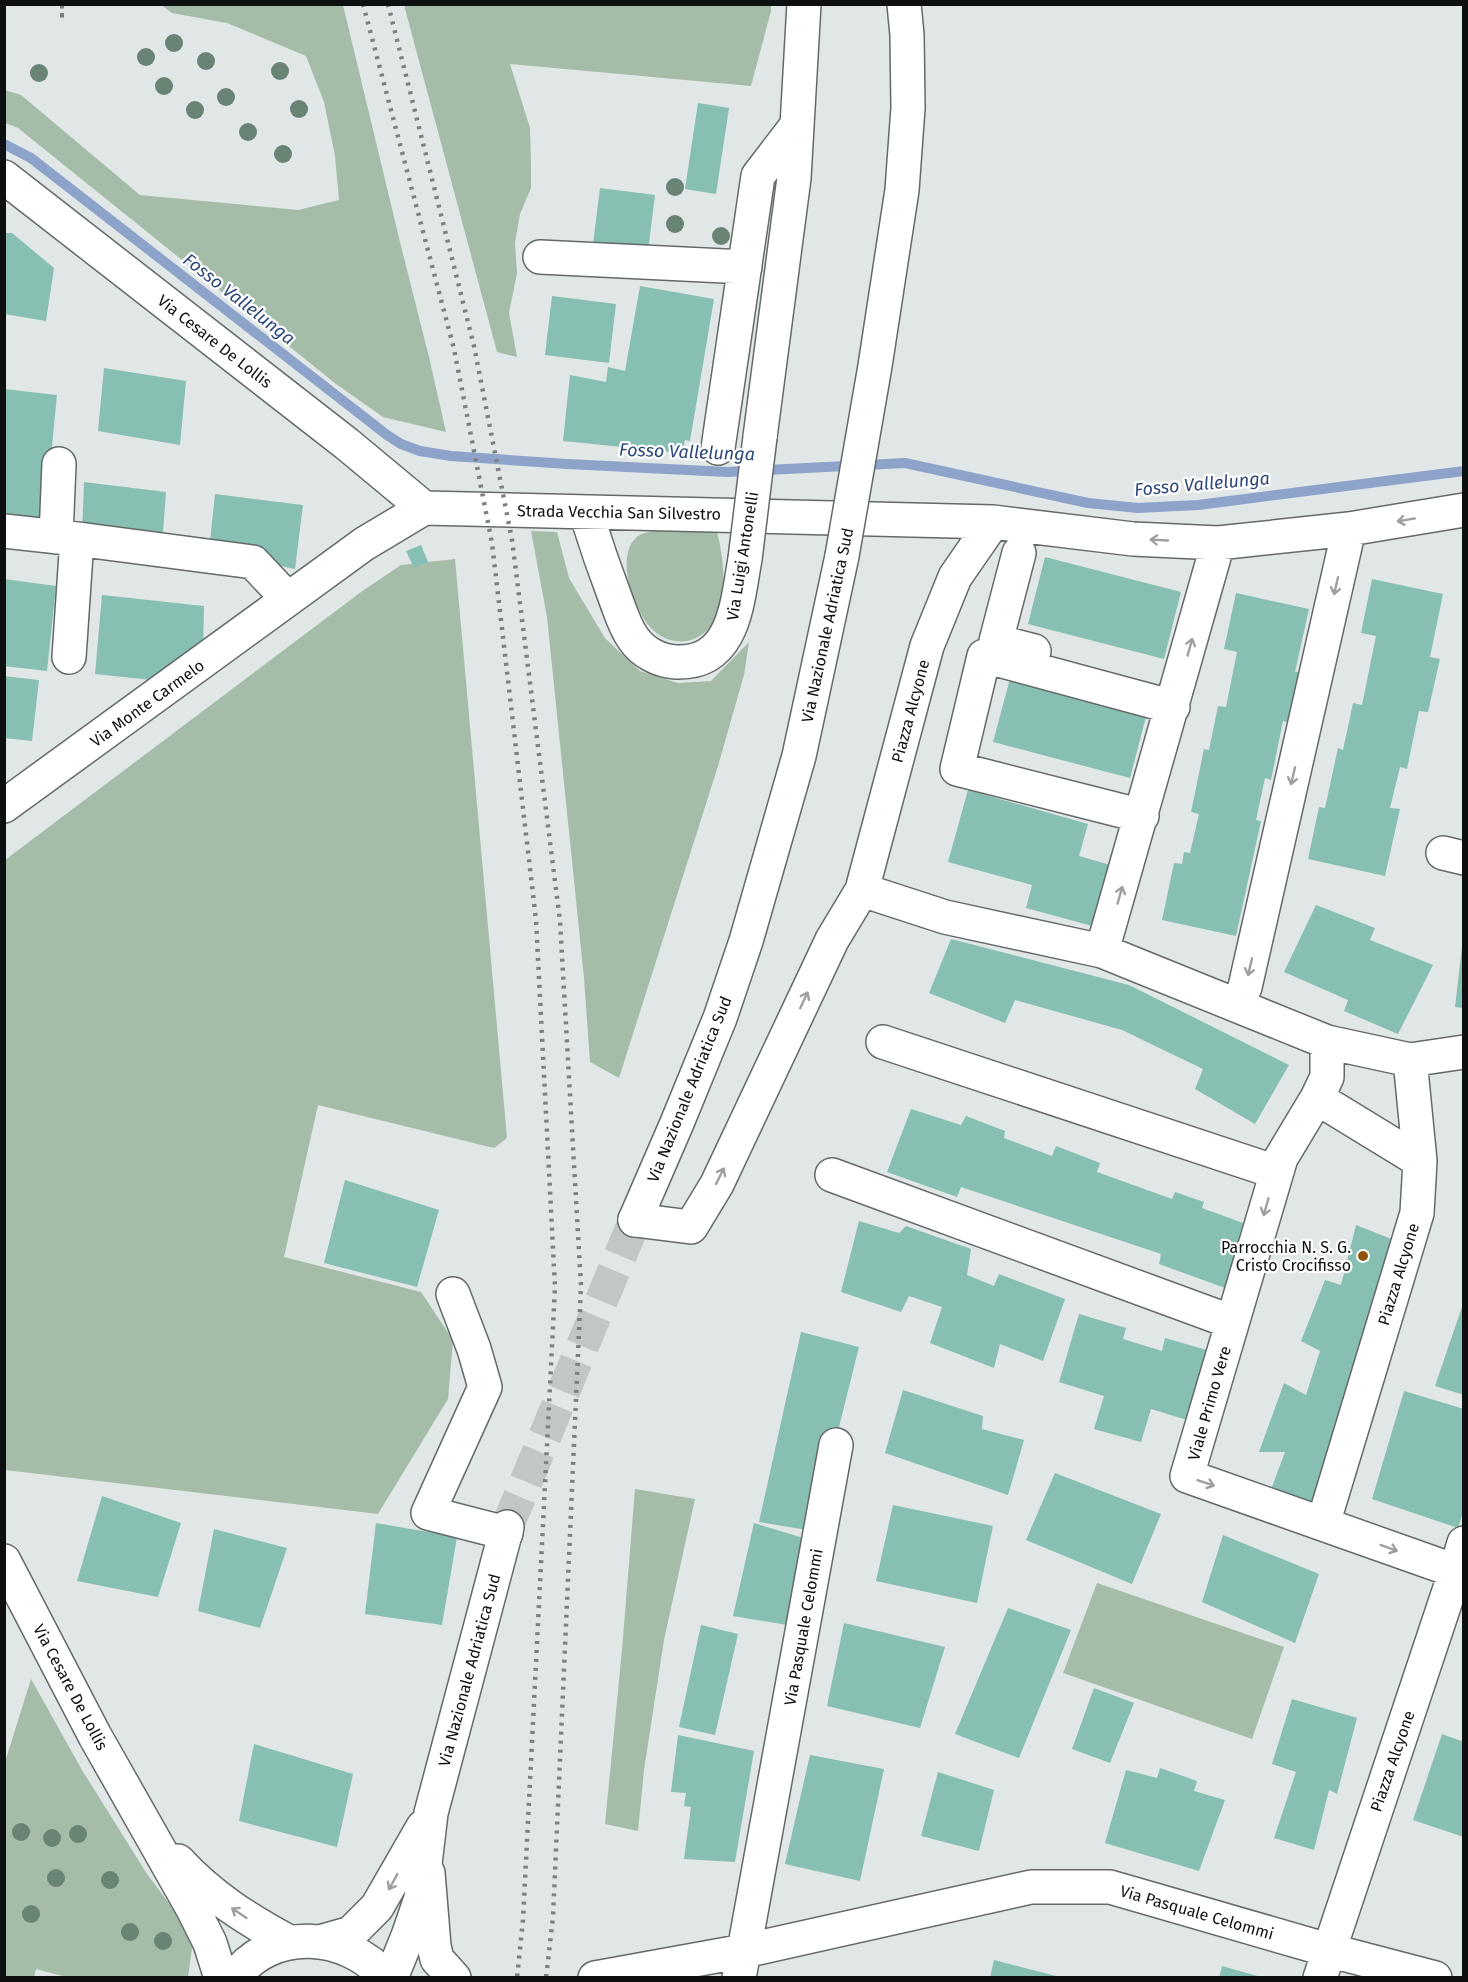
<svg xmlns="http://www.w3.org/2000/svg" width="1468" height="1982" font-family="'Fira Sans',sans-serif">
<rect width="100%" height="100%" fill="#e1e6e7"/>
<!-- green -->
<path fill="#a5bda8" d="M161,5H343L400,242L429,357L446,432L383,417L336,384L18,128L5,123V90L21,95L140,195L298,210L339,200L335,156L324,102L306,56L227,23L172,13Z
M404,5H771V11L751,86L510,64L530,128L531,165V188L520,214L515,243L517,273L509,313L517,357L497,352Z
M678,528L716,529C724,556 728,594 715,619C703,643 675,649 654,631C634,613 613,555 638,536C647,530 667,530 678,528Z
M531,531L557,532L569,578L605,638L640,671L678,683L711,681L749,642L744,675L718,766L619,1078L590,1062L584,978L547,617Z
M455,559L507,1138L494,1148L318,1105L284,1257L421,1292L453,1340L448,1399L378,1514L5,1470V860L361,592L401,565Z
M635,1489L695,1499L664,1640L644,1770L638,1831L605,1824L622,1650Z
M1097,1583L1284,1647L1252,1739L1063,1673Z
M31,1679L82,1770L147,1874L180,1918L193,1941L188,1977L70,1978L36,1969L34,1977L5,1978V1762Z"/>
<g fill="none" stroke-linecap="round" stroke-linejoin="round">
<!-- stream -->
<path stroke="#8ea3ca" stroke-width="10" d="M4,144L31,158L387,435L401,444L420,451L451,456L567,464L727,472L905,463L1088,503L1138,508L1198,505L1464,471"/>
</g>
<!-- building -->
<path fill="#87bfb2" d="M698,103L729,108L716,194L685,189Z
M600,188L655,195L647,259L592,252Z
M4,233H12L54,268L46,321L4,314Z
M640,286L714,299L690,441L685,440L682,453L563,441L570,375L606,382L608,367L625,371Z
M552,296L616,304L609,363L545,355Z
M104,368L186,381L180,445L98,431Z
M4,389L57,395L44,529L4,524Z
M84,482L166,492L162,545L82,534Z
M215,494L303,505L295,569L209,551Z
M421,545L428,562L414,568L406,551Z
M1045,557L1181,592L1164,659L1028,624Z
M4,579L56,586L47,671L4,666Z
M1372,579L1443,594L1430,657L1440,659L1428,712L1419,711L1407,769L1400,767L1390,808L1400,809L1385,876L1308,859L1319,807L1325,808L1338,748L1343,750L1353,703L1362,705L1376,636L1361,633Z
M1236,593L1309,609L1295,672H1301L1290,723L1283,721L1271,780L1265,778L1256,820L1261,821L1236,936L1162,920L1174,863L1182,864L1184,852L1190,853L1199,814L1191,812L1204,749L1209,750L1218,706L1226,707L1237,652L1224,649Z
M102,595L204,606L203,652L161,681L95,674Z
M1011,675L1147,713L1130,778L993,742Z
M4,676L39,680L32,741L4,738Z
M968,790L1088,824L1079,856L1124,869L1107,930L1026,908L1032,885L948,862Z
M1316,905L1375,928L1370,940L1433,965L1398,1034L1344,1011L1348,1000L1284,972Z
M951,939L1129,985L1289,1065L1255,1124L1195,1089L1203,1069L1122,1030L1015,1000L1005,1023L929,993Z
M1462,947H1464V1008L1455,1007Z
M911,1109L961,1125L966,1116L1005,1131L1004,1138L1052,1156L1056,1146L1100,1163L1097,1172L1172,1199L1175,1192L1204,1202L1202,1208L1243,1223L1225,1288L1159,1264L1161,1254L961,1187L957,1197L887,1172Z
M345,1180L439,1210L417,1287L324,1263Z
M859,1221L899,1233L906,1226L971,1249L967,1275L994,1286L999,1274L1065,1299L1043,1361L1000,1344L994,1368L930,1343L942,1307L909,1296L901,1312L841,1292Z
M1356,1225L1399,1242L1311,1503L1270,1492L1285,1452H1259L1284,1383L1306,1395L1320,1351L1301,1341L1325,1280L1341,1285Z
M1463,1304H1464V1395L1435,1386Z
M1079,1314L1126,1328L1123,1339L1162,1351L1165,1338L1217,1353L1197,1423L1151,1409L1141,1442L1094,1429L1104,1396L1059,1382Z
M801,1332L859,1347L813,1531L759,1522Z
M903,1390L983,1416L982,1429L1024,1440L1008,1495L885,1453Z
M1404,1391L1464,1409V1510L1458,1528L1372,1499Z
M1055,1473L1161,1514L1132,1584L1026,1540Z
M102,1496L181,1523L158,1597L77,1581Z
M893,1505L993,1526L977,1603L876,1581Z
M376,1523L457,1537L442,1625L365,1614Z
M754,1523L810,1540L793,1626L733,1616Z
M214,1529L287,1548L260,1628L198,1611Z
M1223,1535L1319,1574L1295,1643L1202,1602Z
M1008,1608L1071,1630L1019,1758L955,1734Z
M844,1623L945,1647L920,1728L827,1706Z
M701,1625L738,1634L715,1735L679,1727Z
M1094,1688L1134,1703L1110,1763L1072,1749Z
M1292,1699L1357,1718L1337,1794L1329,1790L1314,1850L1274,1838L1296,1772L1272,1764Z
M1442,1734L1464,1742V1837L1413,1820Z
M678,1735L754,1751L735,1862L684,1859L691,1807L684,1806L686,1793L671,1792Z
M254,1744L353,1774L337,1847L239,1821Z
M810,1755L884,1769L860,1881L785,1864Z
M1160,1768L1197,1781L1194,1791L1225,1800L1199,1871L1105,1843L1126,1770L1157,1778Z
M938,1772L994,1790L979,1851L921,1836Z
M994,1960L1060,1977V1978H990Z
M1222,1966L1261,1977V1978H1219Z"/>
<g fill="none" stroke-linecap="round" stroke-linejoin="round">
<!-- major-tunnel -->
<path stroke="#c1c6c7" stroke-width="33" stroke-dasharray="33 16" stroke-linecap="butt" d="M507,1527L635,1220"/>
<defs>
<path id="minor" d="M4,177L347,444L424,508
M540,257L745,267
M760,437L794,178L804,4
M718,448L758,176L797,125
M424,508L993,522L1133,539L1218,543L1349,529L1464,510
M586,513C595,542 605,571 616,600C621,613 625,627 633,638C642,652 659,661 676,662C735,664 737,602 745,559
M4,531L77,539L253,562L288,599
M56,537L59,464
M1019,553L996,641L1034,651
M69,657L77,539
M4,806L364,544L424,508
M1142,816L957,769L984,656L1173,707
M1443,853L1464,858
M862,890L945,917L1102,951L1327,1042L1410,1060L1464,1052
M1102,951L1218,543
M1238,1005L1245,987L1349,529
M883,1042L1276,1172
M1327,1042V1077L1317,1098L1420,1161L1410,1060
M1317,1098L1281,1158L1187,1476L1464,1574
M832,1175L1232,1322
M635,1220L691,1227L717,1184L832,940L862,890L927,646L955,577L993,522
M453,1294L474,1349L485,1387L428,1513L506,1533
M1323,1524L1417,1213L1420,1161
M428,1873L434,1946L437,1959L454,1978
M595,1978L744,1951L1031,1887H1110L1328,1950L1435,1978
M739,1978L836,1445
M1320,1978L1455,1573L1464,1543"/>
<path id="major" d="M635,1220L677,1123L720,1018L746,941L799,756L842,556
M4,1561L95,1736L193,1909L210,1943L221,1978
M178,1861C210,1896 248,1920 289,1942
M323,1941L351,1933L377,1907L423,1827
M234,1978C272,1926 347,1932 386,1978
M391,1978L408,1936L421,1898L431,1813L507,1527"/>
</defs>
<!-- minor casing -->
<use href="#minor" stroke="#646969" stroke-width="36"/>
<!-- major casing -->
<use href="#major" stroke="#646969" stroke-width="36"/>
<!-- path -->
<path stroke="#7d8081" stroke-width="4" stroke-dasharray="4.5 4.5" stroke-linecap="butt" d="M62,4V21"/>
<!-- minor -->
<use href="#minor" stroke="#fff" stroke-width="33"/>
<!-- major -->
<use href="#major" stroke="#fff" stroke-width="33"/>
<!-- rail -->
<path stroke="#7d8081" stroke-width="4.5" stroke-dasharray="3 6" stroke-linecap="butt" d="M363,4L454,349L492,543L536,920L555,1287L523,1920L517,1978
M388,4L474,346L512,540L560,921L581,1286L553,1917L546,1978"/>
<defs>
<path id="minor-bridge" d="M745,559L760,437"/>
<path id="major-bridge" d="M842,556L875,366L902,190L908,108L907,35L904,4"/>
</defs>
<!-- minor-bridge casing -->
<use href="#minor-bridge" stroke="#646969" stroke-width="36" stroke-linecap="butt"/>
<!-- major-bridge casing -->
<use href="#major-bridge" stroke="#646969" stroke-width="36" stroke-linecap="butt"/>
<!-- minor-bridge -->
<use href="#minor-bridge" stroke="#fff" stroke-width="33"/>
<!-- major-bridge -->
<use href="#major-bridge" stroke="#fff" stroke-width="33"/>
</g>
<!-- trees -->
<g fill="#698474">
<circle cx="174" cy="43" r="9"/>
<circle cx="146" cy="57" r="9"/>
<circle cx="206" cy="61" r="9"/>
<circle cx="280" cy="71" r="9"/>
<circle cx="39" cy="73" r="9"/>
<circle cx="164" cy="86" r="9"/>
<circle cx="226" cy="97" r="9"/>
<circle cx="299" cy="109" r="9"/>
<circle cx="195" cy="110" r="9"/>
<circle cx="248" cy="132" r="9"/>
<circle cx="283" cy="154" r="9"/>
<circle cx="675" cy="187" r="9"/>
<circle cx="675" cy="224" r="9"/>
<circle cx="721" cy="236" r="9"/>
<circle cx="21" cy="1832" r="9"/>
<circle cx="78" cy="1834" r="9"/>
<circle cx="52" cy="1838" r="9"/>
<circle cx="56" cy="1878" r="9"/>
<circle cx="110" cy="1880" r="9"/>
<circle cx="31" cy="1914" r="9"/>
<circle cx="130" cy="1932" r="9"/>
<circle cx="163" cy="1941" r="9"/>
</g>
<!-- one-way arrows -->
<defs><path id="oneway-shaft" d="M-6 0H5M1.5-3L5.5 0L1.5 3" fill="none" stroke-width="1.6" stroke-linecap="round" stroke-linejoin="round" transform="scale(1.5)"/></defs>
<g stroke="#9f9f9f">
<use href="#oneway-shaft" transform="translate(1406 520) rotate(170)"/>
<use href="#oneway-shaft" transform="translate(1159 540) rotate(-177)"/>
<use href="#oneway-shaft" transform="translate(1336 586) rotate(103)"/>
<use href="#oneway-shaft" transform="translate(1190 647) rotate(-74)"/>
<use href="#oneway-shaft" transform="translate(1293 776) rotate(103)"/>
<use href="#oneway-shaft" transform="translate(1120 895) rotate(-74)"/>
<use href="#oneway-shaft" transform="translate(1250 967) rotate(103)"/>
<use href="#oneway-shaft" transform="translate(804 1000) rotate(-65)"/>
<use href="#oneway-shaft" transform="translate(720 1176) rotate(-64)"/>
<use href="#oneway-shaft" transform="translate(1266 1207) rotate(106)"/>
<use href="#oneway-shaft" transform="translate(1206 1483) rotate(19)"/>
<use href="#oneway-shaft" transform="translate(1389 1548) rotate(20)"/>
<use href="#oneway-shaft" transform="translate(393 1882) rotate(119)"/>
<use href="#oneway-shaft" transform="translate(239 1913) rotate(-146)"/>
</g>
<!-- markers -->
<circle fill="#8c540b" stroke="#fff" stroke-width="2" cx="1363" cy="1256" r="6"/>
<g text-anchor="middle" stroke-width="4.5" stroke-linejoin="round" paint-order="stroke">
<!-- street labels -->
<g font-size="16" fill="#0e0f10" stroke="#fff">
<text transform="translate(215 341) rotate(38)" y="6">Via Cesare De Lollis</text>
<text transform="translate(619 512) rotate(1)" y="6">Strada Vecchia San Silvestro</text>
<text transform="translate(742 556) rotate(-81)" y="6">Via Luigi Antonelli</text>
<text transform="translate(827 625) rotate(-78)" y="6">Via Nazionale Adriatica Sud</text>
<text transform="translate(147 703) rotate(-36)" y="6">Via Monte Carmelo</text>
<text transform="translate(910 711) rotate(-75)" y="6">Piazza Alcyone</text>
<text transform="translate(689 1089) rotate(-68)" y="6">Via Nazionale Adriatica Sud</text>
<text transform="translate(1398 1274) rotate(-73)" y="6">Piazza Alcyone</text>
<text transform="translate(1209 1403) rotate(-74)" y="6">Viale Primo Vere</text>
<text transform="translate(803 1627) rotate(-80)" y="6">Via Pasquale Celommi</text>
<text transform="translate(469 1670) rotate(-75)" y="6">Via Nazionale Adriatica Sud</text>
<text transform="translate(71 1687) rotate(62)" y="6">Via Cesare De Lollis</text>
<text transform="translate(1392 1761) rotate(-71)" y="6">Piazza Alcyone</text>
<text transform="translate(1197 1912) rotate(16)" y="6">Via Pasquale Celommi</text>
</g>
<!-- poi labels -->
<g font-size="16" fill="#0e0f10" stroke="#fff" text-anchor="end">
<text x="1351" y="1253">Parrocchia N. S. G.<tspan x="1351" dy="18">Cristo Crocifisso</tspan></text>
</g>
<!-- water labels -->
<g font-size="18" font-style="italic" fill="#2d487a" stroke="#fff">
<text transform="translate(239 299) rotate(38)" y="6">Fosso Vallelunga</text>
<text transform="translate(687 452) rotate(2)" y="6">Fosso Vallelunga</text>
<text transform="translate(1202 484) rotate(-5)" y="6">Fosso Vallelunga</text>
</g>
</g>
<!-- border -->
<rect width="1468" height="1982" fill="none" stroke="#0e0f10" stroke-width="12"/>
</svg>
